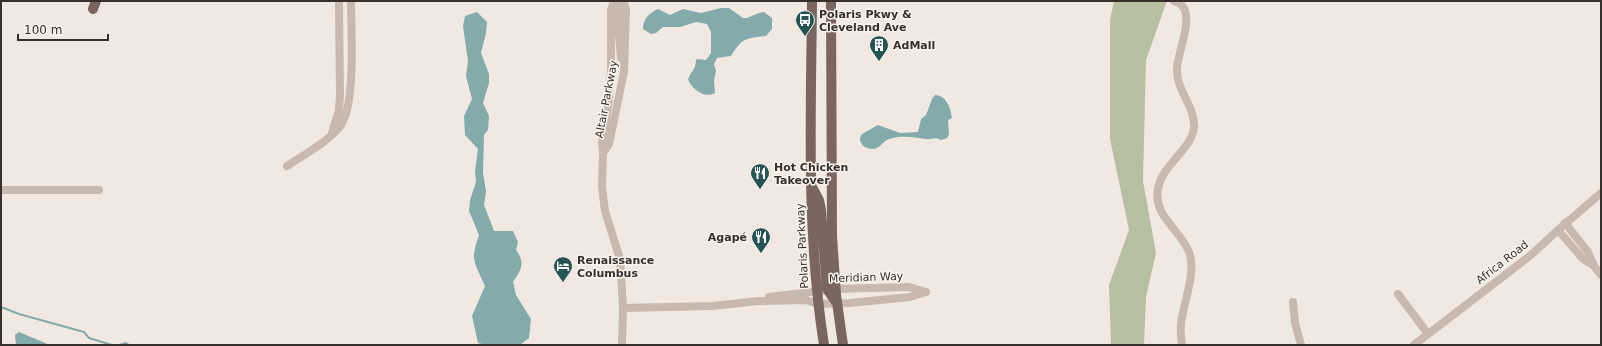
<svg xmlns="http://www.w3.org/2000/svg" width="1602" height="346" font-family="'DejaVu Sans',sans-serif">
<rect width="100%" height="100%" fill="#f1e9e1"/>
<!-- green -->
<path fill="#b7bfa3" d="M1114,1H1167L1146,60L1143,181L1156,253L1146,297L1144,345H1111L1109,285L1129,230L1110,139V20Z"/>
<!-- water -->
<path fill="#83abab" d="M721,8H729L743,18H747L759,13L764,12L772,18V29L766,36C746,38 742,38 731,56L717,58L714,64L716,71L714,80L715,93C705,99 691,89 688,79L690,75L695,67L696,60L698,59L706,60L711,53V32L707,24L696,22L680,27H663L656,33L651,34L643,29C643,19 649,13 658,9L670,15L683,9L701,13Z
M477,12L487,22L486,33L481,53L489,74V83L483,103L489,116L488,130L484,135L483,173L486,191L484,205L494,231H513L518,242L516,250C526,263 521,270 513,282L516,295L531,319L529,338L520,345L501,344L498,345H486L478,343L472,316L485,286C474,261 470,261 479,235L469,211L470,200L476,182L475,171L478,149L465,135L464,116L472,99L466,76L468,61L463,26L465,16Z
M935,95C947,95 951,110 952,118L948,120L949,134L947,138L941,140C933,136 933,140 926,139C913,137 902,135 889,139C883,141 880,148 874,149C865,150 856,142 862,134L878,125L900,133L918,132L921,119L926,115L932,99Z
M19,332L50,345H16L15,335Z"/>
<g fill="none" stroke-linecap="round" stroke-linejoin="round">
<!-- stream -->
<path stroke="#83abab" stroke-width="2" d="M1,307L19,314L84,332L89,338L112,345
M119,345L126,343L129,345"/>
<!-- minor -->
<path stroke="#c8b9ae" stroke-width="8" d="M614,1L611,10V70L608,106L602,143L603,153L602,187L605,211L619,256L621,272L623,308L622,345
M618,1L619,35L621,58
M1174,1C1200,8 1177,51 1177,69C1176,90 1195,106 1194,127C1192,150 1162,164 1158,189C1153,216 1180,229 1189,252C1197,272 1183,303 1181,324C1180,331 1181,338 1182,345
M332,133L339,110L340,94L339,1
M603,153L609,144L624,72L626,9L623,1
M287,166C302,156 332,139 341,125C356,103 351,30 351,1
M1,190H99
M1565,223L1588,252L1594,266L1601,275
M1558,230L1583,259L1594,266
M1398,294L1428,334
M769,297L835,289L909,287L926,292
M1293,302L1295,323L1301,345
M623,308L712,306L759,301L806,300L818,304L850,303L910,297L926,292
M1414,345L1531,255L1558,230L1601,193"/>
<!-- major -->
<path stroke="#78665f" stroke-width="10" d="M812,1C811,116 806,231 824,345
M831,1L832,236L836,295L843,345
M93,9L96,1
M812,187L819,200L821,210L827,289L836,302"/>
</g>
<!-- icons -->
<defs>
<symbol id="bus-pin" viewBox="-11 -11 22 30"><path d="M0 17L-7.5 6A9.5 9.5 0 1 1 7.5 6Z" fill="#255455" stroke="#f9f3ed"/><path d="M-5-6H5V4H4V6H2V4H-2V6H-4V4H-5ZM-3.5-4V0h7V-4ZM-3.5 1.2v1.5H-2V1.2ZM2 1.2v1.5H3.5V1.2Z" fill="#fff"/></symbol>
<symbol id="building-pin" viewBox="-11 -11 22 30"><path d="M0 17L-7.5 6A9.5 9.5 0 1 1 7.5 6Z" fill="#255455" stroke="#f9f3ed"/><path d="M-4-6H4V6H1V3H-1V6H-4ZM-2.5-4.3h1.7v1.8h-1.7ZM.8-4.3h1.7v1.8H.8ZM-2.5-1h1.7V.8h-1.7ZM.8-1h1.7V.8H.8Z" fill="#fff"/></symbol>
<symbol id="restaurant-pin" viewBox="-11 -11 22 30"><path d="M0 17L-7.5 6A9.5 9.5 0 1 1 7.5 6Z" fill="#255455" stroke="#f9f3ed"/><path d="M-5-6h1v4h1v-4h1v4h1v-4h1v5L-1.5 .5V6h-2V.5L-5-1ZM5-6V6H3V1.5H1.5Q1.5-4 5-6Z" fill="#fff"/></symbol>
<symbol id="hotel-pin" viewBox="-11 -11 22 30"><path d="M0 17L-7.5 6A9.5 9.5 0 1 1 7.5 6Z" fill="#255455" stroke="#f9f3ed"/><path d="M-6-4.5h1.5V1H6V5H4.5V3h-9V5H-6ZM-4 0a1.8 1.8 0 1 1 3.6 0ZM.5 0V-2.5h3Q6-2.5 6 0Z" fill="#fff"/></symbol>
</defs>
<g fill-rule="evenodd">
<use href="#bus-pin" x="794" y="9" width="22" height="30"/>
<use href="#building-pin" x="868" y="34" width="22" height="30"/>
<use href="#restaurant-pin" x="749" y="162" width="22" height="30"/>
<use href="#restaurant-pin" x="750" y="226" width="22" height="30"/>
<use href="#hotel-pin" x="552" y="255" width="22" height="30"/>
</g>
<g text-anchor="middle" stroke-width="3" stroke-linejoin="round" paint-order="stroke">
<!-- poi labels -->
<g font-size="11" font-weight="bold" fill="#382f2c" stroke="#f9f3ed" text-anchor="start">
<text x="819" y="18">Polaris Pkwy &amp;<tspan x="819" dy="13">Cleveland Ave</tspan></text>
<text x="893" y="49">AdMall</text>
<text x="774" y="171">Hot Chicken<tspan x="774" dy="13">Takeover</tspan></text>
<text x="747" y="241" text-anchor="end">Agapé</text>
<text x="577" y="264">Renaissance<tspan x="577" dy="13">Columbus</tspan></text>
</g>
<!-- street labels -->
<g font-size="11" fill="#382f2c" stroke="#f9f3ed">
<text transform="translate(606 99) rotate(-79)" y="4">Altair Parkway</text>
<text transform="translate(802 246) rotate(-93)" y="4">Polaris Parkway</text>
<text transform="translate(1502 262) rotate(-38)" y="4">Africa Road</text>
<text transform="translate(866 277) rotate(-2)" y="4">Meridian Way</text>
</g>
</g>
<!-- border -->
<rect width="1602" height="346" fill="none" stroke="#382f2c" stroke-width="4"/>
<!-- scale -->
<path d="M18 34v6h90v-6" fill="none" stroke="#382f2c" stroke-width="2"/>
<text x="24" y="34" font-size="12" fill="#382f2c" stroke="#f9f3ed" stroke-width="3" paint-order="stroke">100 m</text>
</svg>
